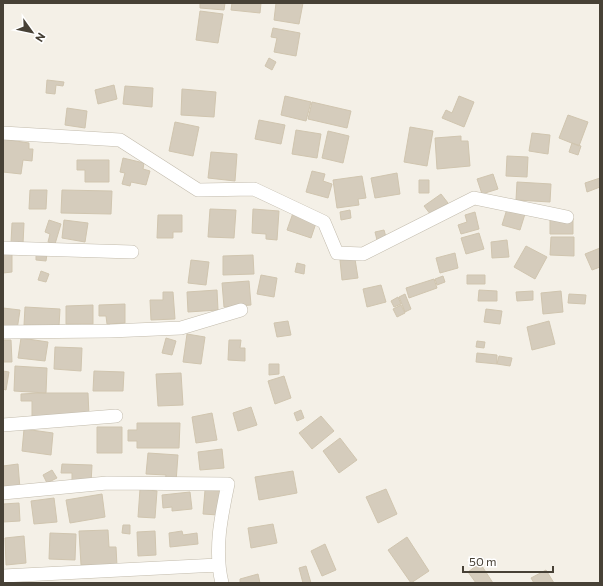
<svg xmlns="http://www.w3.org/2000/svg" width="603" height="586" font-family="Commissioner,sans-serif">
<rect width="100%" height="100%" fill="#f4f0e7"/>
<!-- building -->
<path fill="#d5ccbc" stroke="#d0c5af" d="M200,3H225L224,10L200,8Z
M232,3H261L260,13L231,10Z
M276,3H303L299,24L274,20Z
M200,11L223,14L218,43L196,40Z
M273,28L300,33L296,56L274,52L277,38L271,37Z
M269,58L276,62L272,70L265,66Z
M47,80L64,82L63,86L56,85L55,94L46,93Z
M114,85L117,99L98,104L95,90Z
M125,86L153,88L152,107L123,104Z
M182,89L216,92L214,117L181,115Z
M285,96L311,102L306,121L281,115Z
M459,96L474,102L464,127L442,118L446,110L452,113Z
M312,102L351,111L347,128L308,119Z
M67,108L87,111L85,128L65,125Z
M568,115L588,122L579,146L559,138Z
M259,120L285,125L281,144L255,139Z
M175,122L199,127L193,156L169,151Z
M410,127L433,131L427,166L404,162Z
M296,130L321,134L317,158L292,154Z
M328,131L349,136L343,163L322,158Z
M532,133L550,135L548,154L529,151Z
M461,136V141H468L470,166L437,169L435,138Z
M3,139L29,143V149H33L32,161L23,160L21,174L3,172Z
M572,143L581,146L578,155L569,152Z
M211,152L237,154L235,181L208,178Z
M507,156L528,157L527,177L506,176Z
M123,158L144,163L143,169L150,171L146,185L131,182L130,186L122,184L125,173L120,172Z
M77,160H109V182H85V170H77Z
M312,171L325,174L323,181L332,184L328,198L306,192Z
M397,173L400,194L375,198L371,178Z
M493,174L498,189L482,194L477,179Z
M362,176L366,198L358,199L359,205L337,208L333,180Z
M600,178V187L587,192L585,183Z
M419,180H429V193H419Z
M517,182L551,184L550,202L516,200Z
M30,190H47L46,209H29Z
M62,190L112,191L111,214L61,213Z
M441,194L448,203L431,215L424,206Z
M210,209L236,210L234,238L208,237Z
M253,209L279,211L277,240L266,239V234L252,233Z
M507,209L525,214L520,230L502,225Z
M350,210L351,218L341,220L340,212Z
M475,212L479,229L461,234L458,225L467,222L465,215Z
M293,213L317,220L311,238L287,230Z
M158,215H182V232H173V238H157Z
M550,218H573V234H550Z
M49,220L61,224L55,244L48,242L50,234L45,232Z
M64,220L88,223L85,242L62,238Z
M12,223H24L23,244L11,243Z
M384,230L386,237L377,240L375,232Z
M479,233L484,249L466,254L461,238Z
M551,237H574V256L550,255Z
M507,240L509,257L492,258L491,242Z
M526,246L547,257L535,279L514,267Z
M600,248V267L592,270L585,254Z
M3,253H12V272L3,273Z
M36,253L47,254L46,261L36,260Z
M455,253L458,268L440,273L436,258Z
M253,255L254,274L223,275V256Z
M355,259L358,278L342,280L340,260Z
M191,260L209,262L206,285L188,283Z
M297,263L305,265L304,274L295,272Z
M41,271L49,274L46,282L38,280Z
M261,275L277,278L274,297L257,294Z
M467,275H485V284H467Z
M443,276L445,282L437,285L435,279Z
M434,279L437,288L409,298L406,288Z
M249,281L251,305L224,307L222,283Z
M381,285L386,302L367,307L363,289Z
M217,290L218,310L188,312L187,292Z
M479,290L497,291V301H478Z
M533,291V300L517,301L516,292Z
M561,291L563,312L543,314L541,293Z
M163,292H173L175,319L151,320L150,300H163Z
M405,294L411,309L405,312L399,297Z
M569,294L586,295L585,304L568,303Z
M398,297L401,304L394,307L391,301Z
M125,304V323L107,324L106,316H99V305Z
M93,305V324H66V306Z
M401,305L405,313L397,317L393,309Z
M25,307L60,309L59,326L24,325Z
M3,308L20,310L17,330L3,328Z
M486,309L502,311L500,324L484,322Z
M288,321L291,335L277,337L274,323Z
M549,321L555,344L532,350L527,327Z
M187,334L205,337L201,364L183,362Z
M21,338L48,342L45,361L18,358Z
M166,338L176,341L172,355L162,353Z
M3,340H11L12,362H3Z
M229,340H241L240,348H245V361L228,360Z
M477,341L485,342L484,348L476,347Z
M55,347L82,348L81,371L54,369Z
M477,353L497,355V364L476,362Z
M499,356L512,358L510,366L497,364Z
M269,364H279V374L269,375Z
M15,366L47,368L46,393L14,391Z
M3,371L9,372L6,390L3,389Z
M94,371L124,372L123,391H93Z
M181,373L183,405L158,406L156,374Z
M284,376L291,398L275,404L268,381Z
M40,393H88L89,416L32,420V401H21V394Z
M251,407L257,425L238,431L233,413Z
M301,410L304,418L297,421L294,413Z
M212,413L217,440L196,443L192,417Z
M321,416L334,431L312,449L299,433Z
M137,423H180L179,448H137V441H128V430H137Z
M97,427H122V453H97Z
M24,429L53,433L51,455L22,451Z
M340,438L357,460L339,473L323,451Z
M222,449L224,468L200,470L198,452Z
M148,453L178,455L176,482L165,481L166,475L146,474Z
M18,464L20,489L3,491V466Z
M62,464L92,465L91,484H72V473H61Z
M52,470L57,478L47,483L43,475Z
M293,471L297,493L259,500L255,477Z
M140,489L157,491L155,518L138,517Z
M386,489L397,514L378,523L366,497Z
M205,490L220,491L218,515L203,514Z
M190,492L192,509L172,511V507L163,508L162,495Z
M102,494L105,517L70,523L66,500Z
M54,498L57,522L34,524L31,501Z
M19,503L20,521L3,522V504Z
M273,524L277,543L251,548L248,528Z
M123,525H130V534L122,533Z
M108,530L109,547H116L117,566L81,565L79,531Z
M155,531L156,555L138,556L137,532Z
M182,531L183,535L197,533L198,544L170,547L169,533Z
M50,533L76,534L75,560L49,559Z
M24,536L26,563L6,565L5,538Z
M407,537L429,571L411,583L388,550Z
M325,544L336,570L322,576L311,551Z
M480,563L493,583H476L468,572Z
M306,566L311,583H303L299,568Z
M546,570L554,583H534L531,578Z
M258,574L260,583H240V579Z"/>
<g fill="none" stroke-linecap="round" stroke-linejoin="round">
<defs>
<path id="minor" d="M3,133L120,140L198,190L254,189L324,222L337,253L363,254L474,198L567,217
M3,248L132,252
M3,332L110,331L181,328L241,310
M3,425L116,416
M3,493L107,483L228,484C221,517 214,550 222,583
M3,576L218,565"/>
</defs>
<!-- minor casing -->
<use href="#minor" stroke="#c2bbac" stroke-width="14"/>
<!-- minor -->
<use href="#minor" stroke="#fff" stroke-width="13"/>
</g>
<!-- border -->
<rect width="603" height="586" fill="none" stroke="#474136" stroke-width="8"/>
<!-- north arrow -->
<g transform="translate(32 32) rotate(123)" stroke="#ffffff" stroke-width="3" paint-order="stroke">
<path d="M0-3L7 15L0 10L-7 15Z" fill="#474136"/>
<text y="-6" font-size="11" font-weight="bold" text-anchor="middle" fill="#474136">N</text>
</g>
<!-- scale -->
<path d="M463 566v6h90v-6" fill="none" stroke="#474136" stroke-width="2"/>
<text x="469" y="566" font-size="12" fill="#474136" stroke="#ffffff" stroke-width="3" paint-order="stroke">50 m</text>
</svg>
